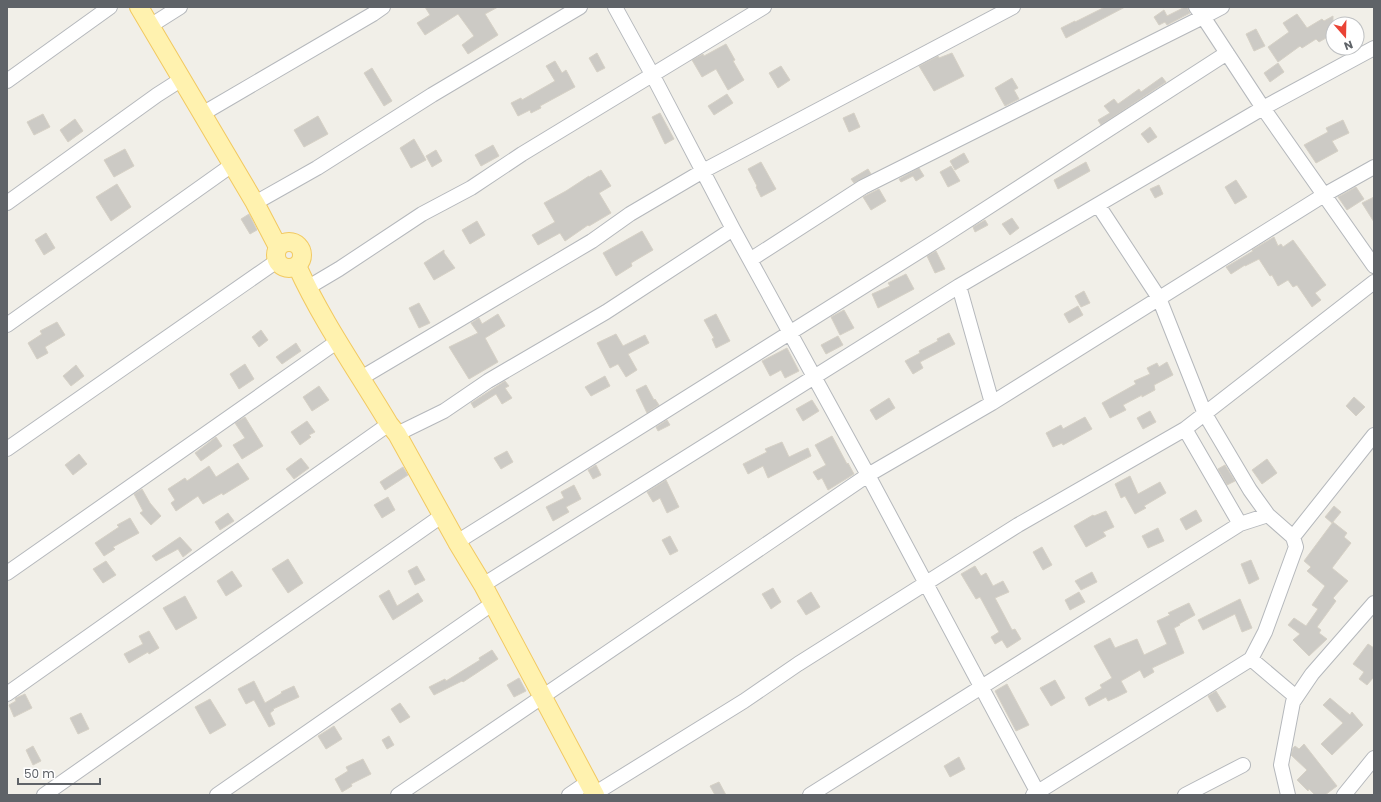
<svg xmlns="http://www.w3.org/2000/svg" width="1381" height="802" font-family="Poppins,sans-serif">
<rect width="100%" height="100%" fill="#f1efe8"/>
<!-- building -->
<path fill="#cccac5" stroke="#d6d1c6" d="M425,7H498L485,14L498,35L468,54L462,45L474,36L458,14L425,35L417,23L430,15Z
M1105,7H1125L1066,38L1061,28L1075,21V22Z
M1185,7H1187L1190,13L1167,25L1165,22L1159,25L1154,17L1164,10L1167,16Z
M1297,14L1307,28L1322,19L1324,21L1333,16V34L1319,42L1316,39L1302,48L1300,46L1278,62L1268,47L1289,32L1283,23Z
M1256,29L1265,46L1254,51L1246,34Z
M726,44L735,60L733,61L744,80L728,90L716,69L702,77L692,60L703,54L704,56Z
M597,53L605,68L597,72L589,58Z
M952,53L964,76L934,91L919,66L938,56L939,58Z
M555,61L562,73L566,70L575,87L540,106L541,108L531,113L530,110L518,116L511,103L521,98L522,100L555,81L546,66Z
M1278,63L1284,72L1270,82L1264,73Z
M781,66L790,80L778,88L769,73Z
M372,68L392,101L384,106L364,73Z
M1162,77L1166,82L1101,125L1098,120L1110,113L1104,106L1114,99L1118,104L1139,89L1141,92Z
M1012,78L1018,88L1014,90L1019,99L1005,106L995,88Z
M727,94L733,103L714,115L708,106Z
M660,113L674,139L665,144L652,117Z
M854,113L860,127L849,132L843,118Z
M43,114L50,127L34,135L27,122Z
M318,116L328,134L304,147L294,130Z
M75,119L83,131L68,142L60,130Z
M1343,120L1349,133L1332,141L1338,151L1316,163L1304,145L1328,132L1326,128Z
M1150,127L1157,137L1148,143L1141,134Z
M414,139L426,160L411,168L400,148Z
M493,145L499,156L481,166L475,155Z
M125,149L134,166L114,177L104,160Z
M436,150L442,161L432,167L426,156Z
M964,153L969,162L955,170L950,161Z
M761,162L776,189L761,197L756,187L757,186L748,169Z
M1086,162L1090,171L1058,189L1054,180Z
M951,166L960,181L948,187L940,172Z
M919,168L924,176L916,181L913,176L901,182L899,179Z
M868,169L871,174L854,183L851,179Z
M601,170L611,186L599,193L611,213L589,226L588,225L565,241L560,233L538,245L532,235L555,222L544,203L566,191L589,176V177Z
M1236,180L1247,197L1235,204L1225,187Z
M117,184L131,207L111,221L96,197Z
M1159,185L1163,194L1155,198L1150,189Z
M1356,187L1364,199L1347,210L1338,197Z
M879,189L886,201L871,210L863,197Z
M1374,197V222L1362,203Z
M249,214L257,230L250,234L241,219Z
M1012,218L1019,228L1010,235L1002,224Z
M985,220L988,225L975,232L973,227Z
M477,221L485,235L470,244L462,230Z
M642,231L653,250L631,263L632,266L616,276L603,253Z
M46,233L55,248L44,255L35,240Z
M1274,237L1278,246L1281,244L1283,247L1293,240L1326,285L1315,293L1321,300L1312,307L1297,285L1293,287L1288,280L1278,286L1272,275L1270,276L1259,259L1245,266V265L1231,274L1226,267L1253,251L1252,250Z
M444,250V253L455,268L434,280L424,263Z
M936,251L945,269L935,273L927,256Z
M906,274L914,289L878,308L872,294L890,286L888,283Z
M1084,291L1090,303L1081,307L1075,296Z
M419,303L430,323L419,328L409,308Z
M1078,306L1083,315L1069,323L1064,314Z
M844,310L854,328L840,335L831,317Z
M498,314L505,326L485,338L498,362L469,379L449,347L478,333L471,323L479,318L482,324Z
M716,314L730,341L716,348L712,339L714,338L704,320Z
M57,322L65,335L45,347L48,353L37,359L28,343L42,334L40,331Z
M261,330L268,340L259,347L252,337Z
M949,333L955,344L920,362L923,368L913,374L905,361L920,353L919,351L938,341L937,339Z
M616,334L623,346L645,335L649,343L628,354L637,370L626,377L618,364L610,368L597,343Z
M838,336L843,345L826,354L821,345Z
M296,343L301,351L282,364L276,357Z
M787,348L799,371L785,378L781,370L770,376L762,361Z
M1167,362L1173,375L1154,385L1155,390L1142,397V395L1123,405L1126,410L1110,418L1102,403L1136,384L1134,381L1150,374L1147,368L1157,363L1159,367Z
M245,364L254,379L239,389L230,374Z
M76,365L84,376L71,386L63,376Z
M605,376L610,386L591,396L585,387Z
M505,381L509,386L505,388L512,398L502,404L496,394L474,408L471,403Z
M646,385L654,400L655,399L659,405L647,413L636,390Z
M319,386L329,400L312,411L303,397Z
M1354,397L1365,407L1356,416L1346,406Z
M889,398L895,408L876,420L870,410Z
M812,400L819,411L803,421L796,409Z
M1150,411L1156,422L1143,429L1137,418Z
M245,417L263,446L242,459L233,445L245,438L235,423Z
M1085,417L1092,429L1063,445L1062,443L1053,447L1046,433L1061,425L1063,429Z
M667,420L670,425L658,431L656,427Z
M307,421L315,432L309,435L311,437L300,445L291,432Z
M832,436L847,464L848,463L854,474L828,490L822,478L818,480L813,472L826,465L815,445Z
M216,437L222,446L201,461L195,453Z
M782,442L789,457L808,448L811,456L768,478L763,466L748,474L743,464L767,452L765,449Z
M507,451L513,462L501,469L494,458Z
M79,454L87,464L73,475L65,465Z
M301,458L309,468L294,479L286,469Z
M1267,459L1277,473L1262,484L1252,470Z
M238,463L249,479L223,495L222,493L203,504L198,496L176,511L171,503L175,500L168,489L185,478L187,481L209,466L216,477Z
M596,465L601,475L593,479L588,470Z
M1225,465L1235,481L1227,485L1218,469Z
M403,467L408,475L385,490L380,482Z
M1130,476L1138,494L1160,482L1166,493L1144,506L1146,508L1135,514L1125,496L1121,498L1115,484Z
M666,480L679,507L667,513L660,498L653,502L647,492Z
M574,485L581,499L566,507L569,512L553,521L546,507L564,498L561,492Z
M142,489L150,503L161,516L151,525L140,513L143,511L134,494Z
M388,497L395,510L382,518L374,505Z
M1334,506L1341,512L1332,523L1325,517Z
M1196,510L1202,521L1186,530L1180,519Z
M1106,511L1114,527L1103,532L1106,536L1086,547L1074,526L1093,515L1094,516Z
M228,513L234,521L220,530L215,522Z
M130,518L139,533L113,547L115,549L104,556L95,543L119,527L117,525Z
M1333,522L1347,533L1344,537L1351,543L1332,568L1348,581L1333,598L1336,601L1317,627L1321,630L1319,633L1327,639L1309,656L1293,640L1300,634L1288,625L1294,618L1306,626L1318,609L1312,605L1325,586L1307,571L1311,567L1304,561Z
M1158,528L1164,541L1148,548L1142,536Z
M670,536L678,551L670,555L662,540Z
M180,537L192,550L183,557L178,549L156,561L152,556Z
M1042,547L1052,565L1043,570L1033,552Z
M288,559L303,583L288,593L272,569Z
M1251,560L1259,579L1249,584L1241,564Z
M106,561L116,575L103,583L93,569Z
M417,566L425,580L415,585L408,571Z
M975,566L981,576L986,573L993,586L1003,581L1009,592L995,598L1012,630L1015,629L1021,639L1007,648L1002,640L995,644L991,637L999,632L980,597L976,599L961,574Z
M232,571L242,586L226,596L217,581Z
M1092,572L1097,582L1081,590L1075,581Z
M773,588L781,602L771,609L762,594Z
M389,590L397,606L418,593L423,601L393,620L379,596Z
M811,592L820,607L806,615L797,601Z
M1079,592L1085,602L1070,610L1065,600Z
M185,596L197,618L176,630L163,608Z
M1240,599L1252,628L1242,632L1235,614L1203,630L1198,620Z
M1189,603L1195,615L1179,624L1180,625L1174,628L1184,653L1152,668L1154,672L1144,678L1140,670L1121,681L1127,692L1117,697L1108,701L1106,697L1089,706L1085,698L1102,688L1100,685L1112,678L1094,646L1110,638L1115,648L1137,639L1144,655L1167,644L1157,621L1170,615L1168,613Z
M149,631L159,648L149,654L148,652L129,663L124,654L143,644L139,636Z
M1368,644L1374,648V679L1373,678L1367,685L1359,679L1364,672L1353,664Z
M492,650L498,659L463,682L462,681L434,695L429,687L445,679L446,681L480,660L479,658Z
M519,678L526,691L514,697L507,685Z
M1055,680L1065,698L1051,706L1040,688Z
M254,681L265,703L282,693L281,692L294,686L299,697L273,709L274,710L270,713L275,724L269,727L254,700L246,704L238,689Z
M1007,684L1029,725L1016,731L995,691Z
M1216,691L1226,707L1217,712L1208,696Z
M25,694L32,708L14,717L9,705L16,701L15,699L16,698Z
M1330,698L1350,715L1352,712L1363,725L1332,755L1321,744L1343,723L1323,705Z
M210,699L226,725L210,734L195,707Z
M400,703L410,717L400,723L391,709Z
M81,713L89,729L78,734L70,718Z
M334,726L342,739L326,749L318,736Z
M389,736L394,745L387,749L382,740Z
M1304,744L1337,786L1325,795H1315L1309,789L1308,791L1297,780L1307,770L1291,755L1293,748L1295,746L1299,749Z
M33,746L41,761L33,765L26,750Z
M959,757L965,769L950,777L944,766Z
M363,759L371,774L351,784L352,786L342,792L335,779L348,771L346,767Z
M719,782L726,795H715L710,786Z"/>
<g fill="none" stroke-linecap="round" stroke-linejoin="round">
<defs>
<path id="minor" d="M615,7L653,76L733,229L868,475L1039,795
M1198,9L1263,108L1374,266
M1203,17L1222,7
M150,26L180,7
M1374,48L1263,108L959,286L992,403L1324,195L1374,167
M7,81L110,7
M202,114L373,14L383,7
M7,203L157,95L182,79
M255,203L317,168L432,95L580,7
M750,260L863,187L1203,17L1196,7
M307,288L339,269L422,214L471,188L522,154L764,7
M7,325L232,165
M361,378L592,241L630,214L703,171L1013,7
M1185,429L1374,282
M397,434L444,411L488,381L606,312L733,229
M7,449L277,261
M1293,537L1374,435
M457,542L939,239L1227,53
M7,573L338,341
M483,585L959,286
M1251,659L1296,697
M7,694L389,424
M594,794L744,701L798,664L1018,525L1185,429L1240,524L1268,515
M44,795L443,515
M217,795L492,604
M398,795L868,475L992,403
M569,795L588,782
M810,795L1240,524
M1033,795L1251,659L1265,632L1296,547L1293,537L1268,515L1250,490L1205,414L1159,298L1098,205
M1185,795L1243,765
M1288,795L1281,765L1293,702L1312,674L1374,603
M1344,795L1374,758"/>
<path id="major" d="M139,7L255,203L278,247
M276 255a13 13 0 1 1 26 0a13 13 0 1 1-26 0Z
M297,266C322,321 358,372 389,424L397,434L457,542L483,585L595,795"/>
</defs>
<!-- minor casing -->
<use href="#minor" stroke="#b5b8bc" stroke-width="16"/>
<!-- major casing -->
<use href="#major" stroke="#f2c960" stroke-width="20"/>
<!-- minor -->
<use href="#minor" stroke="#fff" stroke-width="14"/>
<!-- major -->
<use href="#major" stroke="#fff2af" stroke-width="18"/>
</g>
<!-- border -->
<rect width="1381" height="802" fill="none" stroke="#5f6368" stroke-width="16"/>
<!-- north arrow -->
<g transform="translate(1345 36) rotate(160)"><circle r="19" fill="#ffffff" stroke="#bfc1c3"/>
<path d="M0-3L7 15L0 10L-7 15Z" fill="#ea4335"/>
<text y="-6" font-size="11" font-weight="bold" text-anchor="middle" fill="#5f6368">N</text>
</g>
<!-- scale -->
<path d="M18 778v6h82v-6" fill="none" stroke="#5f6368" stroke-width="2"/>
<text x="24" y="778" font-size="12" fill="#5f6368" stroke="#ffffff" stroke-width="3" paint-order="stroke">50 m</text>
</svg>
